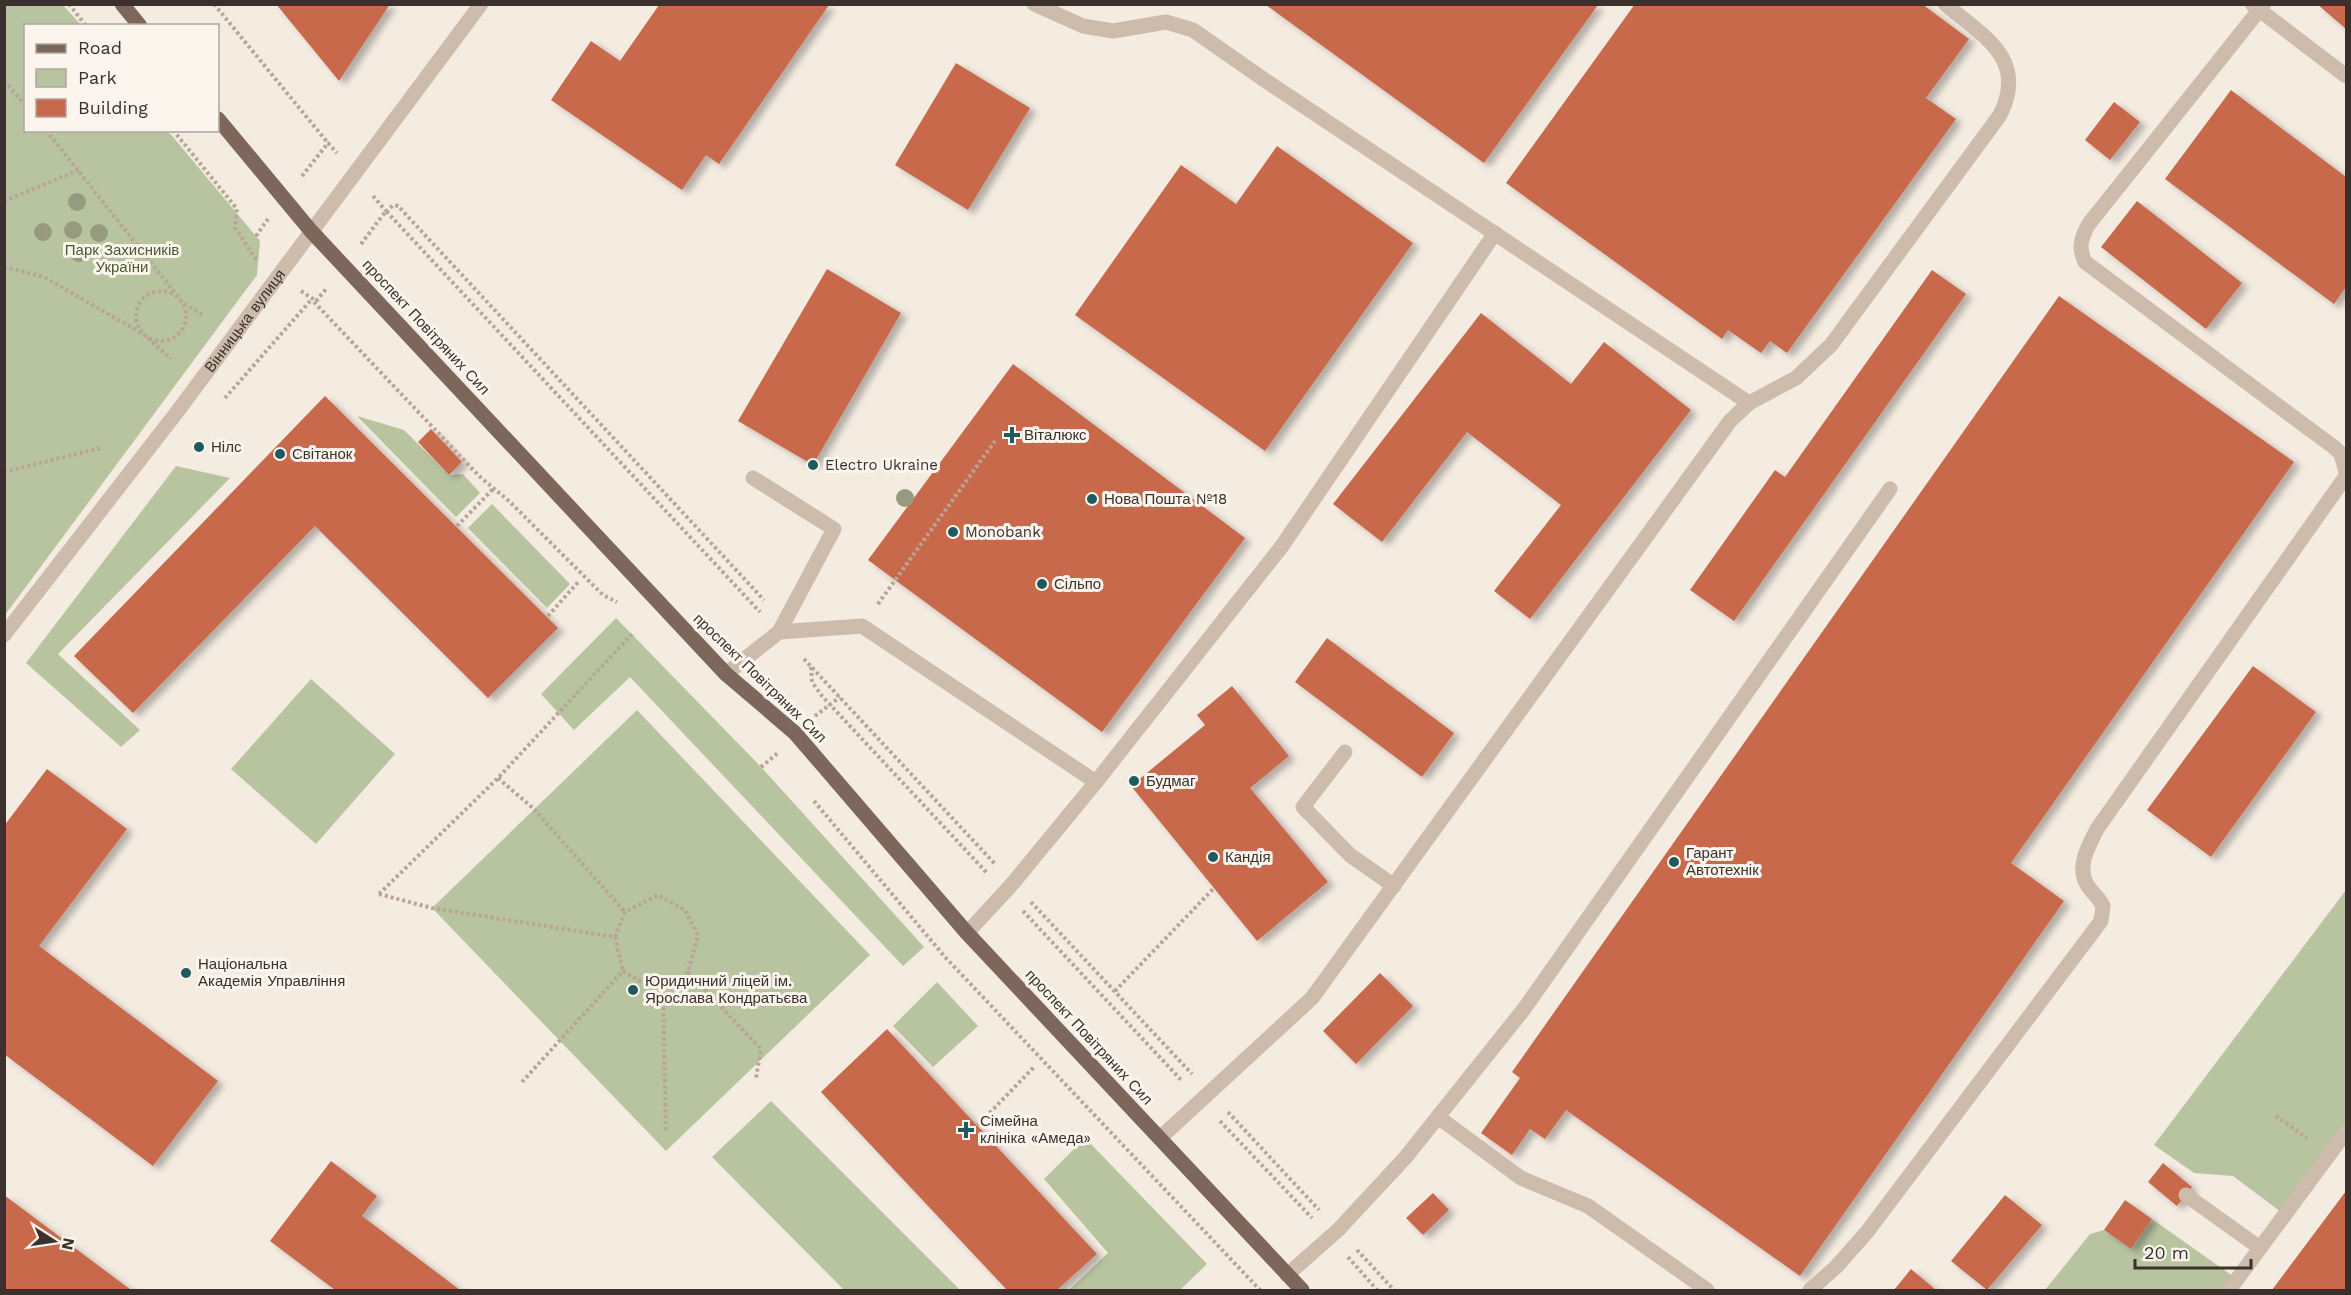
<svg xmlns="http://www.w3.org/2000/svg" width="2351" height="1295" font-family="'Work Sans',sans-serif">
<defs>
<filter id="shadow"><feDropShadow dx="6" dy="4" stdDeviation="3" flood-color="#0004"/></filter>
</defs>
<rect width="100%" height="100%" fill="#f4ebe1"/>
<!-- green -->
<path fill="#b8c4a0" d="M5,4L63,5L81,25L26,26V130L168,131L260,241L257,275L5,615Z
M357,416L404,430L449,475L463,474L480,493L456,517Z
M176,466L230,478L58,654L140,730L121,747L26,663Z
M492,504L570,584L547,608L468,528Z
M616,618L761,767L924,947L903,966L630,677L574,730L541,694Z
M311,679L395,754L316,844L231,769Z
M637,710L870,955L666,1151L432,908Z
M2346,890V1132L2285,1215L2233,1176L2194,1173L2154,1145Z
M937,982L978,1026L933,1067L893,1026Z
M771,1101L960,1290H844L712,1157Z
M1085,1138L1207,1264L1180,1290H1069L1108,1253L1044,1179Z
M2152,1219L2237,1279L2229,1290H2045L2090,1234L2104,1230L2131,1249Z"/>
<!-- building -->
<path fill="#c8694b" filter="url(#shadow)" d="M276,4H390L339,81Z
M1635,4H1922L1969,39L1926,98L1956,119L1787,353L1770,341L1761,353L1728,330L1722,339L1506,183Z
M2317,4H2346V29Z
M659,5H829L719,164L706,155L682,190L551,100L591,41L620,61Z
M1266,5H1598L1484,163Z
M956,63L1030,108L968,210L895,165Z
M2231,90L2346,177V287L2334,304L2165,179Z
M2114,102L2140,122L2110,160L2085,140Z
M1277,146L1413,243L1265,451L1075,315L1181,165L1236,204Z
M2137,201L2242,283L2206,329L2101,247Z
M827,269L901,313L813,465L738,421Z
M1932,270L1966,294L1734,621L1690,590L1775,470L1785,477Z
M2059,296L2294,462L2011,863L2064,901L1800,1276L1566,1110L1545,1139L1530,1129L1512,1155L1481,1133L1520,1078L1512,1072Z
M1481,313L1571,384L1604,342L1691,410L1530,619L1494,591L1561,505L1467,432L1382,542L1333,504Z
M1013,364L1245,538L1102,732L868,560Z
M325,396L558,628L488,698L315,526L133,713L74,656Z
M431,429L462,462L449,475L418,442Z
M1327,638L1454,733L1422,777L1295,682Z
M2253,666L2316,712L2211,857L2147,810Z
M1232,686L1289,756L1250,788L1328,882L1257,941L1131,786L1205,725L1197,715Z
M47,769L127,829L39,946L218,1081L153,1166L4,1054V826Z
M1380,973L1413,1006L1356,1064L1323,1031Z
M887,1029L1097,1254L1057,1290H1007L821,1092Z
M331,1161L377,1196L362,1216L460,1290H335L270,1241Z
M2163,1163L2192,1187L2177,1206L2148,1182Z
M2346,1191V1290H2272Z
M1433,1193L1449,1210L1423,1235L1406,1218Z
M4,1195L131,1290H4Z
M2005,1195L2042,1225L1987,1290L1951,1261Z
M2125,1200L2152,1219L2131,1249L2104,1230Z
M1911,1269L1936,1290H1894Z"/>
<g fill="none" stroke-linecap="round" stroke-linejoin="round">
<!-- path -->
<path stroke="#b9a596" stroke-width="4" stroke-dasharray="3 3" stroke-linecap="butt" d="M69,4L86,26
M214,4L328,143
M4,81L26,106
M46,130L183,303L204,316
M173,130L237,209L235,228C244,239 248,250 258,261
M302,176L328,143L337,153
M373,196L386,211
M4,201L79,170
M386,212L393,205L398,206L764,600
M256,236L268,219
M361,244L386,211L760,612
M4,267L44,277L143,334L171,359
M136 316a25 25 0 1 1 50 0a25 25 0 1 1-50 0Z
M301,291L316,301L327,288
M314,302L479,476L510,502L603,595L617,602
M225,398L311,300
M4,472L101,448
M457,526L494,488
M878,604L995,441
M548,616L579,581
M804,659L995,864
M811,667L812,682L822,696L987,873
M815,716L840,697
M761,767L778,753
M498,778L534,809L625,912
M814,801L945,957L1260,1290
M379,894L498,778L632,634
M379,894L432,908L615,937L623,971
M1031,902L1192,1074
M1023,911L1182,1081
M615,937L625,912L658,895L685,910L698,935L688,972L663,989L666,1133
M688,972L761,1049L756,1078
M1115,991L1214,888
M522,1082L623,971L640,981L663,989
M1228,1112L1319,1210
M2276,1116L2307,1138
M1220,1121L1312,1218
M977,1126L1035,1066
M1357,1250L1394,1290
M1348,1257L1377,1290"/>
<!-- minor -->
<g stroke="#cdbbac" stroke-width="15">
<path d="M1034,4L1083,26L1113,31L1166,22L1193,30L1266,81L1749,403"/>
<path d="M2264,4L2088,225C2081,239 2078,247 2085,262L2335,448L2341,454L2346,472"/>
<path d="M2253,5L2346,76"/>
<path d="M753,478L834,529L779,632"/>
<path id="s1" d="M4,635L177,412L481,4"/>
<path d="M726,674L779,632L862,626L1096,782L1013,883L967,933"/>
<path d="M1345,752L1303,807L1350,855L1394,886"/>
<path d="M1096,782L1282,546L1495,233"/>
<path d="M1438,1117L1521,1178L1588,1206L1707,1290"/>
<path d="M1160,1138L1312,998L1730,421L1749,403L1796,378L1831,345L2000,115C2028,59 1984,37 1945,4"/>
<path d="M2186,1195L2260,1248"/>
<path d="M1287,1275L1338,1230L1405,1158L1524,1009L1890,489"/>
<path d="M1810,1290L1836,1267L1867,1232L2101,921L2103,906C2099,897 2090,891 2086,883C2077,864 2089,846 2097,829L2346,476"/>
<path d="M2229,1290L2346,1132"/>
</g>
<!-- major -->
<path stroke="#7d675c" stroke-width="15" d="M122,4L140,26
M218,119L311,231L726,674L795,733L967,933L1302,1290"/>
</g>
<!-- trees -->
<g fill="#969b7f">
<circle cx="77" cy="202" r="9"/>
<circle cx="73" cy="230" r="9"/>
<circle cx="43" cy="232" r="9"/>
<circle cx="99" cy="233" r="9"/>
<circle cx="79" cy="253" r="9"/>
<circle cx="905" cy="498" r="9"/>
</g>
<!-- markers -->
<g fill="#1f5a5e" stroke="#fbf5ee" stroke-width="2">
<path d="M1009 426h6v6h6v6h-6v6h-6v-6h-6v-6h6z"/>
<circle cx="199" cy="447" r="6"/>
<circle cx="280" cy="454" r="6"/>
<circle cx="813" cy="465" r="6"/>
<circle cx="1092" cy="499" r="6"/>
<circle cx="953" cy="532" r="6"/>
<circle cx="1042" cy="584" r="6"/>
<circle cx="1134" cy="781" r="6"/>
<circle cx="1213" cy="857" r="6"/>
<circle cx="1674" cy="862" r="6"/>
<circle cx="186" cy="973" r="6"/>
<circle cx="633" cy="990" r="6"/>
<path d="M963 1121h6v6h6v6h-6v6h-6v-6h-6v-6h6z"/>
</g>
<g text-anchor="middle" stroke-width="6" stroke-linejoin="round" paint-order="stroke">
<!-- park labels -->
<g font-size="15" fill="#4a5a2e" stroke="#fbf5ee">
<text x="122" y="255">Парк Захисників<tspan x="122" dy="17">України</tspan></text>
</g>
<!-- street labels -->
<g font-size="15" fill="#3b302b" stroke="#fbf5ee">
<text dy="5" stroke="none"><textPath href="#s1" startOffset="396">Вінницька вулиця</textPath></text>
<text transform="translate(426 327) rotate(47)" y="5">проспект Повітряних Сил</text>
<text transform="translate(760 678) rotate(44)" y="5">проспект Повітряних Сил</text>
<text transform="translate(1089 1037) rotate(47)" y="5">проспект Повітряних Сил</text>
</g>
<!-- poi labels -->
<g font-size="15" fill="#3b302b" stroke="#fbf5ee" text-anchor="start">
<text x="1024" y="440">Віталюкс</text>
<text x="211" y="452">Нілс</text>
<text x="292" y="459">Світанок</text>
<text x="825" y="470">Electro Ukraine</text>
<text x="1104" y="504">Нова Пошта №18</text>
<text x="965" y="537">Monobank</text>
<text x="1054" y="589">Сільпо</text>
<text x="1146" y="786">Будмаг</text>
<text x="1686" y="858">Гарант<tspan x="1686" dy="17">Автотехнік</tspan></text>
<text x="1225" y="862">Кандія</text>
<text x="198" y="969">Національна<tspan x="198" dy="17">Академія Управління</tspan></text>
<text x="645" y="986">Юридичний ліцей ім.<tspan x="645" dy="17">Ярослава Кондратьєва</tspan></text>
<text x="980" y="1126">Сімейна<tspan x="980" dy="17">клініка «Амеда»</tspan></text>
</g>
</g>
<!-- border -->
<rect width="2351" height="1295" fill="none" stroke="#3b302b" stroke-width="12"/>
<!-- legend -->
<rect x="24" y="24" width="195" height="108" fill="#fbf5ee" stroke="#aea6a0" stroke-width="1.5"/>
<rect x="36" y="44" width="30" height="9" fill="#7d675c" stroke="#aea6a0" stroke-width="1.5"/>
<text x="78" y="54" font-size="18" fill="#3b302b">Road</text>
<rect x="36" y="69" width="30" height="18" fill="#b8c4a0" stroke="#aea6a0" stroke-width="1.5"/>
<text x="78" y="84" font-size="18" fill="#3b302b">Park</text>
<rect x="36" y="99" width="30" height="18" fill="#c8694b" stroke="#aea6a0" stroke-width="1.5"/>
<text x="78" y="114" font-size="18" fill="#3b302b">Building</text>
<!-- north arrow -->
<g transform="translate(54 1241) rotate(102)" stroke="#fbf5ee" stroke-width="4.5" paint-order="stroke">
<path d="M0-4.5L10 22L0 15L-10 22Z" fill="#3b302b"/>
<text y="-9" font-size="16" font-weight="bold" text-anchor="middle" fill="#3b302b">N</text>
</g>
<!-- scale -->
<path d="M2135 1259v9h116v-9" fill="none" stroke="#3b302b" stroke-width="3"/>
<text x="2144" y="1259" font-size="18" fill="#3b302b" stroke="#fbf5ee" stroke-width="4.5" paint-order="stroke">20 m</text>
</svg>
